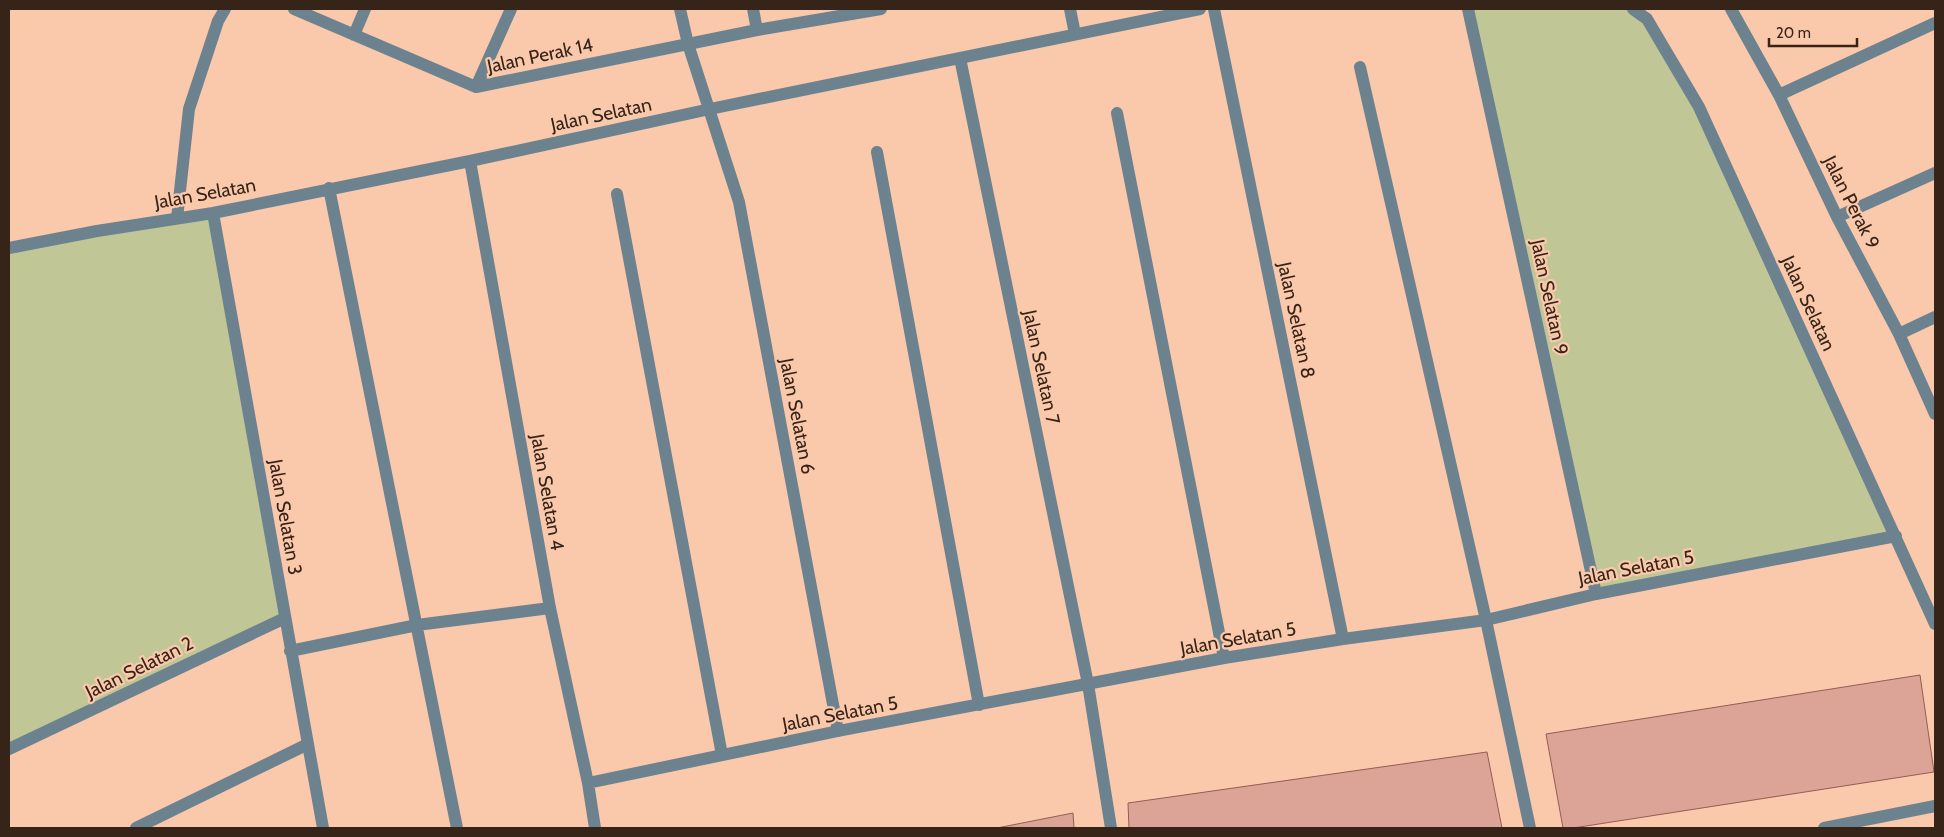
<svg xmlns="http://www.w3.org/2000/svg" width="1944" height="837" font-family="Cabin,sans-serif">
<rect width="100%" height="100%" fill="#fac8aa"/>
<!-- green -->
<path fill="#c1c697" d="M1468,9H1633L1699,107L1896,536L1596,594Z
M213,213L285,618L9,748V248Z"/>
<!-- building -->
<path fill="#dca397" stroke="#925e54" d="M1920,675L1934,772L1573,828H1563L1546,734Z
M1487,752L1502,828H1129L1128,803Z
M1073,813L1074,828H997Z"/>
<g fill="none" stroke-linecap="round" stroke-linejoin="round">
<!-- minor -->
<path stroke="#6d828f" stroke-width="12" d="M294,9L476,87L757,30L881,9
M680,9L688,44L739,202L838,731
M753,9L757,30
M1070,9L1075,34
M1214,9L1343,639
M1468,9L1596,594
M1633,9L1647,19L1699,107L1935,624
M1731,9L1779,95L1837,217L1899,334L1935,414
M354,35L365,9
M960,58L1088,684L1111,828
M1360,67L1486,620L1530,828
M476,87L511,9
M1779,95L1935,23
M1117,113L1224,658
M877,152L979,705
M470,161L550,608L588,783L595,828
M329,188L457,828
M617,194L722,755
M213,213L323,828
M1837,217L1935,173
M177,218L189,109L218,21L225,9
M9,248L97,231L213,213L470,161L710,109L1200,9
M1899,334L1935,317
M290,651L417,625L550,608
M9,749L285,618
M588,783L838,731L1224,658L1343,639L1486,620L1596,594L1896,536
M136,828L308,744
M1824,828L1935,806"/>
</g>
<g text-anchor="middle" stroke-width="4.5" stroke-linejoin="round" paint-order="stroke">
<!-- street labels -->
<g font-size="19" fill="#372418" stroke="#fac8aa">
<text transform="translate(540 55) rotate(-12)" y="7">Jalan Perak 14</text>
<text transform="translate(601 114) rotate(-12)" y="7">Jalan Selatan</text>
<text transform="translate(205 193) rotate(-10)" y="7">Jalan Selatan</text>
<text transform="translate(1852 202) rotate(63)" y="7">Jalan Perak 9</text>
<text transform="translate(1550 297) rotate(78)" y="7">Jalan Selatan 9</text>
<text transform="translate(1809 303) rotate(65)" y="7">Jalan Selatan</text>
<text transform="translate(1297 320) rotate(78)" y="7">Jalan Selatan 8</text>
<text transform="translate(1042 367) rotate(78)" y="7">Jalan Selatan 7</text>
<text transform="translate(798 416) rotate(79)" y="7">Jalan Selatan 6</text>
<text transform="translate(548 492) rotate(80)" y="7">Jalan Selatan 4</text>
<text transform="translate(286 517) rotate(80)" y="7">Jalan Selatan 3</text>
<text transform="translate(1636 567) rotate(-11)" y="7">Jalan Selatan 5</text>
<text transform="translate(1238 638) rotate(-10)" y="7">Jalan Selatan 5</text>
<text transform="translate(139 667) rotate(-26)" y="7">Jalan Selatan 2</text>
<text transform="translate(840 713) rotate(-11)" y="7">Jalan Selatan 5</text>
</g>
</g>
<!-- border -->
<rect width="1944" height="837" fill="none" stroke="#372418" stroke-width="20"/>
<!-- scale -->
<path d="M1769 38v8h88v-8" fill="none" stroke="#372418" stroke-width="2.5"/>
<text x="1776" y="38" font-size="15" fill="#372418" stroke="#fac8aa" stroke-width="4" paint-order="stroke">20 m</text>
</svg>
